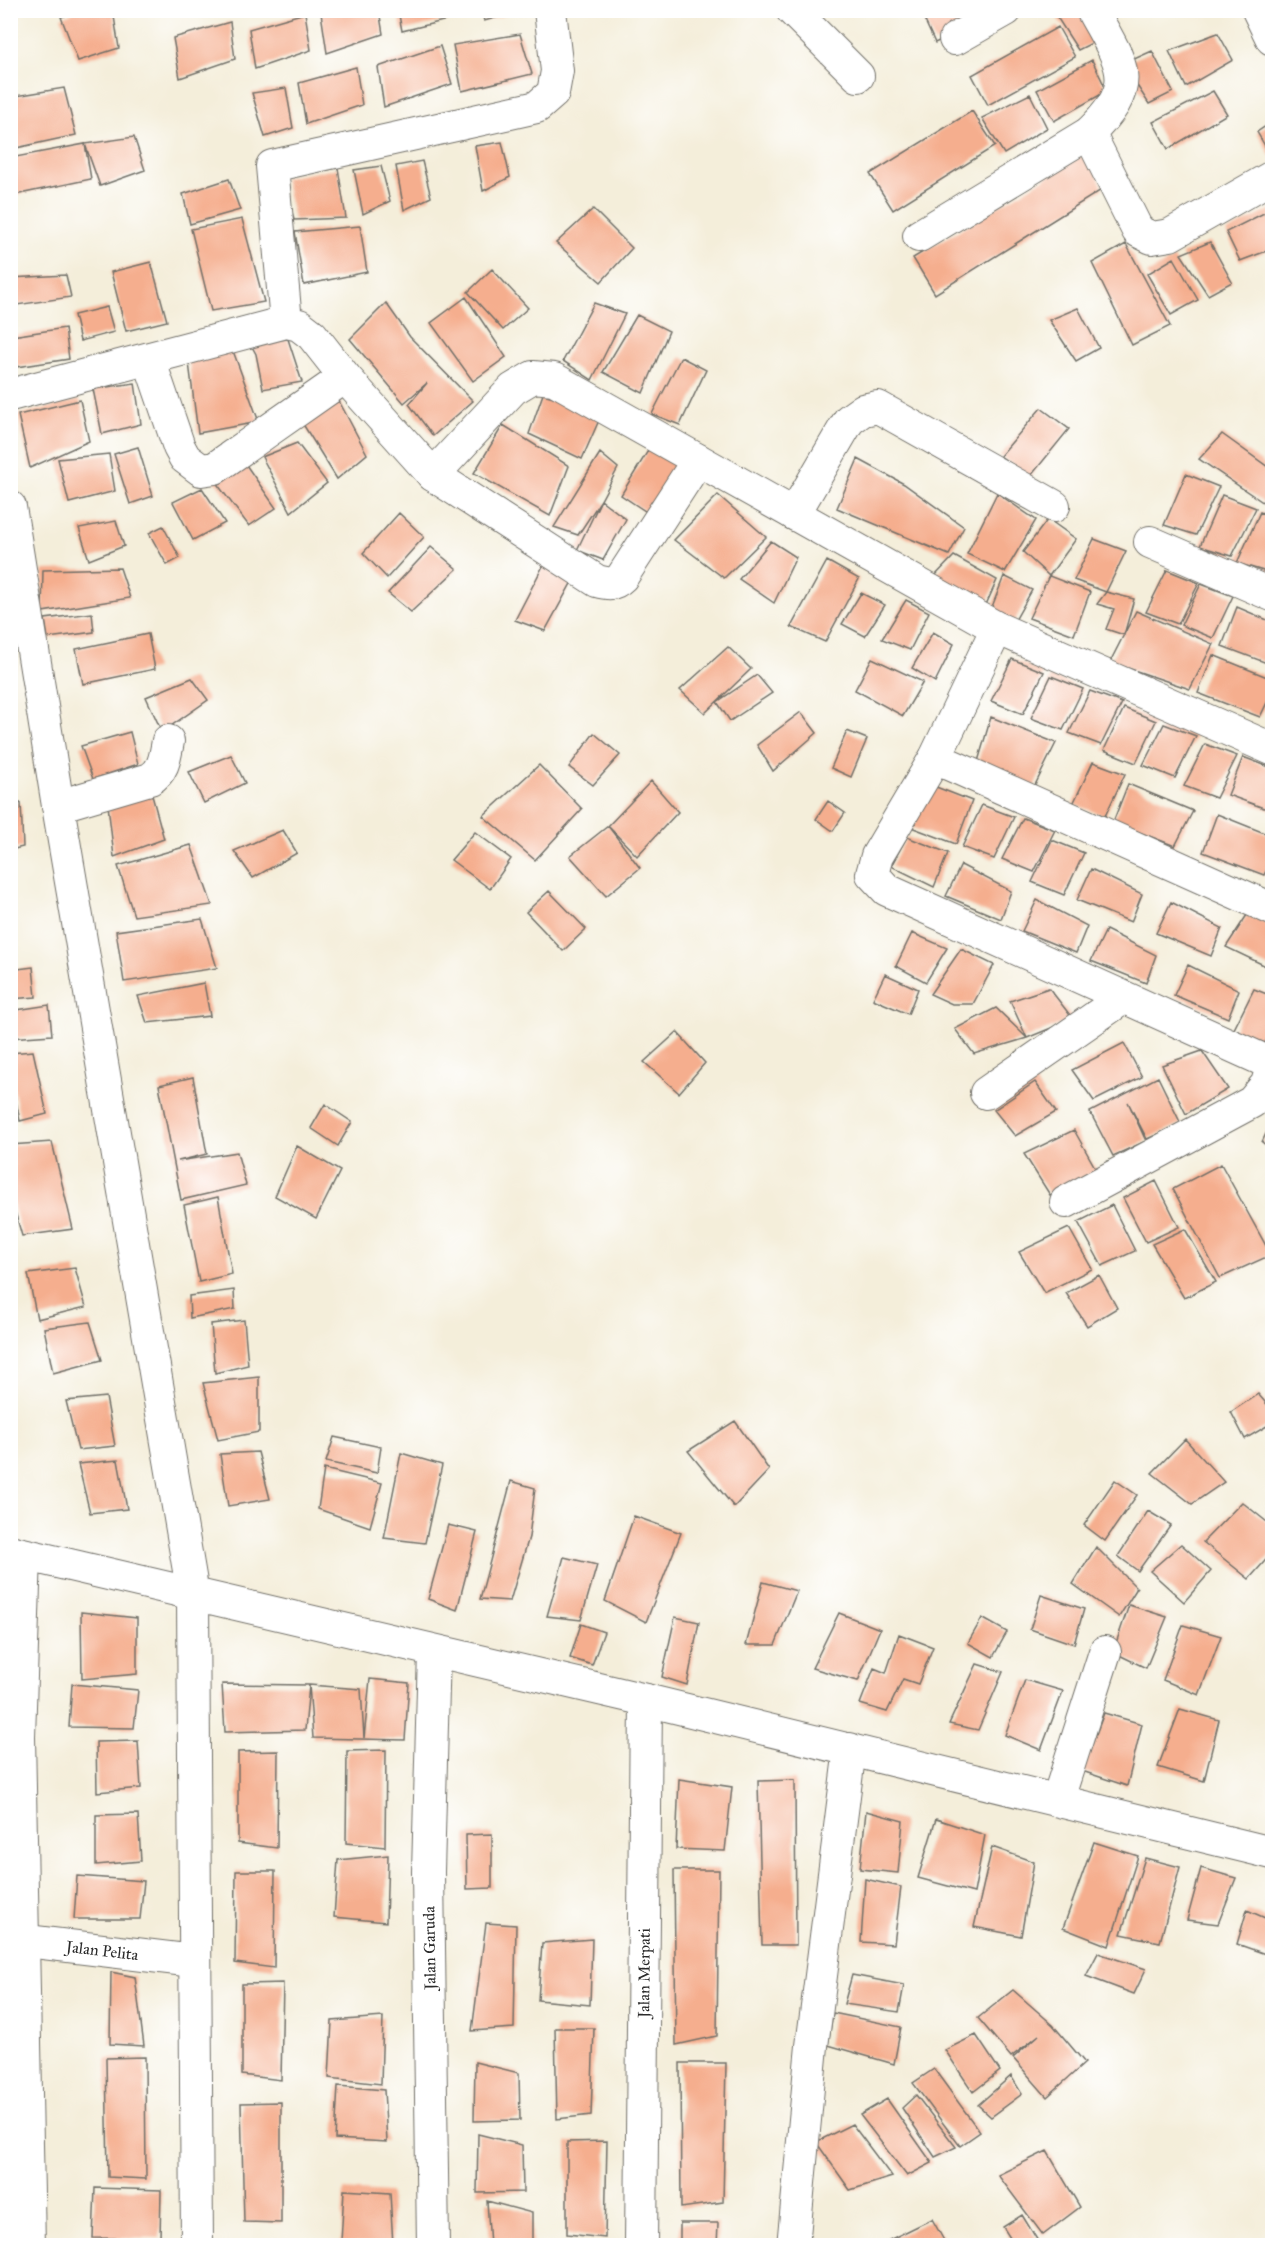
<svg xmlns="http://www.w3.org/2000/svg" width="1283" height="2256" font-family="'IM FELL Great Primer',serif">
<rect width="100%" height="100%" fill="#fff"/>
<filter id="ink" filterUnits="userSpaceOnUse"><feTurbulence type="fractalNoise" baseFrequency=".0167" numOctaves="2"/><feDisplacementMap in="SourceGraphic" scale="12" xChannelSelector="R" yChannelSelector="G"/><feConvolveMatrix kernelMatrix="1 2 1 2 8 2 1 2 1" color-interpolation-filters="sRGB"/></filter>
<filter id="wash" filterUnits="userSpaceOnUse"><feTurbulence type="fractalNoise" baseFrequency=".008" numOctaves="4" result="noise"/><feDisplacementMap in="SourceGraphic" scale="24" xChannelSelector="R" yChannelSelector="G"/><feGaussianBlur stdDeviation="1.35" result="paint"/><feColorMatrix in="noise" values="0 0 0 0 0 0 0 0 0 0 0 0 0 0 0 0 0 1.4 0 .05"/><feComposite in="paint" operator="in"/></filter>
<g filter="url(#wash)">
<rect width="100%" height="100%" fill="#f4eeda"/>
<g id="blocks">
<!-- building -->
<path fill="#f5ae8e" d="M81,10H113L119,48L78,61L61,17Z
M330,10H379L383,34L327,53L321,13Z
M398,10H471L472,14L402,31Z
M481,10H512L513,13L484,21Z
M920,10H974L979,20L935,43Z
M1077,10L1096,41L1078,50L1053,11Z
M305,13L311,50L255,69L249,29Z
M230,22L235,59L180,78L173,38Z
M1058,27L1075,57L988,105L972,75Z
M1218,33L1233,60L1186,87L1169,51Z
M520,34L532,74L462,91L453,45Z
M440,46L452,84L384,107L378,67Z
M1152,51L1173,92L1149,104L1123,64Z
M1092,60L1107,91L1054,121L1037,90Z
M356,67L362,105L306,124L299,83Z
M64,88L76,135L16,148L10,124V97Z
M286,88L293,128L265,137L252,93Z
M1213,91L1227,114L1168,149L1153,122Z
M1030,94L1047,128L1004,154L982,118Z
M972,111L995,146L893,210L870,174Z
M1272,122V158L1257,132Z
M134,137L145,170L100,186L85,144Z
M502,142L510,177L483,191L475,146Z
M85,144L91,179L10,196V158Z
M1088,152L1103,189L935,294L913,258Z
M422,161L431,197L404,210L396,166Z
M381,166L390,201L363,214L354,170Z
M338,168L346,218L294,220L284,178Z
M229,179L240,210L190,224L183,194Z
M593,209L632,248L601,282L556,243Z
M1272,209V249L1240,261L1226,232Z
M242,219L264,302L211,311L191,229Z
M360,226L367,272L304,285L295,232Z
M1210,242L1232,282L1208,295L1181,254Z
M1126,244L1170,326L1132,345L1092,263Z
M1174,258L1198,300L1171,315L1147,274Z
M151,262L167,321L126,331L111,272Z
M492,269L528,308L503,330L468,292Z
M66,275L71,297L10,306V278Z
M466,297L506,357L473,381L431,323Z
M386,303L410,337L473,401L433,436L409,404L427,383L404,403L350,339Z
M594,303L625,314L592,380L563,361Z
M107,307L114,332L80,341L74,315Z
M1078,308L1099,348L1076,361L1049,320Z
M637,315L669,331L643,393L603,372Z
M65,328L69,359L17,367L12,336Z
M288,339L302,382L263,389L256,354L250,343Z
M232,348L259,422L198,433L188,355Z
M681,357L706,370L680,425L652,414Z
M135,383L141,424L102,434L93,389Z
M543,394L603,411L582,459L529,434Z
M80,400L89,441L30,468L18,415Z
M339,401L367,454L337,479L301,421Z
M1041,408L1069,429L1030,477L1000,456Z
M503,425L569,466L550,516L474,473Z
M1222,434L1272,470V497L1267,505L1199,459Z
M297,443L327,483L291,512L262,457Z
M652,444L683,463L651,515L621,495Z
M138,447L153,496L130,504L114,454Z
M600,453L618,468L601,500L578,535L554,527Z
M109,454L115,491L69,503L58,459Z
M858,459L904,484L964,527L949,555L837,508Z
M244,462L276,508L249,526L212,477Z
M1186,474L1219,487L1196,535L1164,525Z
M202,488L225,523L193,540L173,502Z
M997,493L1036,520L1005,572L967,554Z
M718,495L766,537L724,578L674,540Z
M1222,495L1256,508L1232,556L1200,546Z
M601,500L626,519L603,560L577,550Z
M1260,512L1272,517V568L1270,573L1237,563Z
M399,513L424,537L387,578L363,553Z
M1048,519L1076,539L1049,576L1090,592L1074,635L1029,618L1049,576L1023,552Z
M116,521L124,546L89,560L79,528Z
M163,526L180,558L167,565L149,533Z
M1094,539L1126,551L1106,592L1074,580Z
M771,541L796,557L774,603L739,579Z
M431,547L457,569L411,612L388,593Z
M954,556L997,580L985,607L932,579Z
M827,561L859,579L825,642L791,627Z
M544,564L574,578L545,631L515,620Z
M120,568L130,598L42,612L43,570Z
M1167,570L1199,583L1178,624L1146,612Z
M1004,576L1032,590L1014,622L990,612Z
M1201,584L1233,596L1213,638L1181,625Z
M1106,592L1134,599L1124,635L1106,629L1114,609L1097,604Z
M861,593L885,605L865,636L842,624Z
M906,600L929,612L910,650L882,639Z
M1237,607L1272,622V665L1222,646Z
M1136,611L1213,644L1190,689L1110,662Z
M92,613L94,632L48,638L45,619Z
M933,632L954,644L935,682L912,668Z
M148,634L155,669L83,684L76,649Z
M728,647L751,669L705,713L680,690Z
M1213,655L1272,679V692L1260,717L1198,693Z
M872,658L923,682L903,716L855,690Z
M1012,659L1044,672L1023,714L991,701Z
M757,675L772,693L730,721L717,702Z
M1051,676L1083,689L1063,730L1031,718Z
M192,678L208,700L162,732L146,697Z
M1090,691L1122,703L1101,745L1069,733Z
M1124,708L1156,721L1136,763L1104,750Z
M801,712L817,733L773,771L757,745Z
M991,717L1056,743L1034,787L977,765Z
M1164,724L1196,736L1175,778L1143,765Z
M847,731L867,739L851,777L831,768Z
M130,732L138,764L93,779L81,746Z
M594,733L620,755L593,785L569,767Z
M1205,744L1237,756L1216,798L1184,786Z
M231,755L245,783L204,803L189,772Z
M1243,757L1272,768V811L1228,795Z
M1093,762L1125,774L1105,816L1073,804Z
M539,765L582,809L535,860L483,816Z
M651,781L678,812L637,856L608,826Z
M1128,784L1193,811L1175,846L1113,822Z
M931,785L972,801L956,844L911,827Z
M150,788L164,839L114,857L108,805Z
M828,801L845,813L833,831L816,819Z
M21,803L23,847L10,850V805Z
M982,805L1014,817L994,859L962,847Z
M1217,814L1272,836V859L1264,875L1203,852Z
M1023,818L1055,830L1034,872L1002,859Z
M608,826L640,868L606,896L570,856Z
M283,830L297,853L253,878L234,851Z
M475,832L511,859L490,889L451,860Z
M907,837L948,853L934,887L891,866Z
M1052,840L1084,853L1064,895L1032,882Z
M191,845L212,905L134,916L118,866Z
M961,865L1011,891L1001,919L946,896Z
M1091,869L1142,894L1131,922L1077,900Z
M549,891L586,929L563,951L526,912Z
M1037,900L1087,926L1076,953L1022,931Z
M1171,902L1222,928L1211,956L1156,933Z
M1247,915L1272,924V969L1226,947Z
M202,919L217,968L124,982L116,931Z
M1106,930L1156,955L1146,983L1091,961Z
M912,933L947,948L926,982L896,966Z
M961,949L994,965L973,1004H952L930,994Z
M1188,965L1239,990L1228,1018L1174,995Z
M33,967L36,997L10,999V970Z
M885,974L918,989L908,1014L873,999Z
M204,983L210,1016L147,1023L138,996Z
M1049,988L1073,1019L1027,1038L974,1054L955,1029L996,1008L1027,1038L1010,1001Z
M1254,989L1272,996V1029L1265,1043L1233,1031Z
M49,1005L52,1035L10,1038V1011Z
M677,1032L705,1063L679,1093L644,1062Z
M1124,1043L1142,1077L1094,1101L1072,1070Z
M33,1051L47,1114L20,1121L10,1071V1053Z
M1202,1051L1228,1089L1186,1114L1162,1065Z
M193,1077L207,1154L178,1161L237,1152L246,1185L181,1200L159,1085Z
M1158,1077L1181,1124L1147,1139L1128,1102L1146,1141L1113,1156L1090,1112Z
M1035,1082L1056,1112L1015,1136L994,1110Z
M325,1104L352,1122L338,1146L311,1128Z
M1272,1121V1150L1262,1142Z
M1074,1130L1097,1171L1050,1195L1024,1154Z
M52,1142L73,1229L22,1236L10,1194V1145Z
M297,1146L340,1171L316,1219L275,1196Z
M1221,1164L1271,1255L1220,1278L1173,1189Z
M1156,1181L1179,1227L1146,1242L1123,1198Z
M218,1197L232,1274L199,1282L184,1205Z
M1112,1205L1135,1251L1102,1266L1078,1222Z
M1069,1228L1092,1269L1044,1293L1019,1252Z
M1185,1229L1216,1282L1184,1298L1152,1244Z
M75,1268L86,1307L37,1319L28,1274Z
M1099,1275L1117,1308L1087,1326L1066,1293Z
M234,1290L235,1309L190,1318L189,1296Z
M244,1320L248,1365L215,1373L211,1324Z
M90,1322L102,1360L53,1373L44,1328Z
M259,1377V1432L218,1440L203,1383Z
M1258,1394L1272,1410V1423L1245,1439L1231,1412Z
M106,1397L115,1446L78,1450L66,1401Z
M735,1421L769,1470L734,1507L688,1451Z
M334,1437L381,1447L377,1473L326,1462Z
M1185,1439L1224,1482L1192,1504L1152,1473Z
M258,1452L270,1499L228,1506L220,1454Z
M401,1453L442,1465L425,1543L384,1538Z
M118,1460L127,1509L90,1513L78,1464Z
M324,1469L382,1483L370,1527L318,1509Z
M1115,1480L1137,1495L1105,1541L1084,1525Z
M511,1481L535,1488L529,1537L510,1601L480,1599Z
M1242,1502L1272,1526V1553L1249,1579L1203,1542Z
M1148,1511L1171,1525L1138,1571L1118,1556Z
M634,1516L681,1533L646,1622L605,1601Z
M448,1525L477,1532L457,1610L428,1599Z
M1181,1544L1211,1571L1184,1602L1150,1571Z
M1096,1547L1137,1588L1119,1617L1073,1584Z
M564,1557L597,1565L581,1620L547,1616Z
M763,1582L797,1591L775,1645H746Z
M1041,1595L1084,1609L1074,1644L1030,1629Z
M1129,1605L1167,1617L1146,1668L1113,1652Z
M81,1612L137,1618V1674L82,1679Z
M839,1613L880,1629L858,1681L812,1668Z
M675,1617L699,1622L687,1685L662,1677Z
M982,1618L1007,1632L993,1657L968,1643Z
M581,1624L604,1632L592,1665L570,1658Z
M1183,1625L1221,1636L1199,1695L1163,1680Z
M899,1634L933,1647L918,1684L903,1679L887,1712L860,1704L874,1668L886,1673Z
M977,1664L1003,1672L978,1730L949,1724Z
M370,1679L409,1683L405,1740L313,1738L309,1685L305,1730L225,1732L222,1684L309,1685L361,1689L364,1738Z
M1025,1680L1063,1691L1041,1750L1005,1735Z
M72,1684L138,1690L134,1728L69,1727Z
M1180,1709L1219,1720L1204,1781L1158,1767Z
M1104,1713L1142,1724L1127,1786L1082,1771Z
M138,1741L141,1788L97,1792L96,1742Z
M386,1750L385,1847L346,1843L347,1751Z
M278,1751L277,1848L238,1843V1752Z
M679,1779L732,1787L725,1851L676,1849Z
M795,1780L796,1945H762L758,1781Z
M866,1811L903,1821L898,1873L860,1869Z
M138,1814L141,1861L96,1865V1815Z
M936,1819L985,1835L974,1893L918,1878Z
M492,1834V1888L467,1889L466,1835Z
M1094,1842L1138,1856L1109,1946L1063,1928Z
M992,1847L1034,1862L1021,1936L974,1927Z
M388,1855L386,1922L334,1917L338,1860Z
M1145,1858L1180,1867L1160,1942L1121,1934Z
M1201,1868L1236,1878L1218,1924L1187,1920Z
M674,1870H719L717,2036L676,2045Z
M236,1871H275L274,1968L235,1963Z
M77,1876L144,1881L140,1919H74Z
M865,1879L901,1887L894,1944L861,1942Z
M1247,1910L1272,1921L1271,1956L1237,1944Z
M486,1923L516,1925L514,2028L472,2031Z
M592,1939L590,2005L538,2000L542,1943Z
M1098,1953L1146,1969L1134,1994L1086,1976Z
M111,1972L135,1977L144,2046L110,2044Z
M852,1975L904,1985L899,2012L844,2004Z
M283,1983L281,2080L242,2075V1984Z
M1013,1990L1053,2025L1085,2063L1047,2097L1013,2058L1039,2035L1011,2057L978,2018Z
M833,2013L901,2027L894,2064L828,2045Z
M383,2017L381,2084L329,2078L332,2021Z
M555,2028H594L591,2115L557,2119Z
M976,2035L1000,2071L973,2092L945,2050Z
M145,2057L146,2179L108,2177L106,2058Z
M475,2062L519,2073L520,2120L474,2121Z
M680,2063H726L723,2202L681,2208Z
M934,2069L980,2132L960,2146L913,2083Z
M1011,2076L1022,2094L991,2117L978,2105Z
M338,2086L384,2090L387,2142L335,2139Z
M916,2095L956,2147L935,2157L902,2108Z
M887,2099L932,2163L907,2176L860,2115Z
M281,2102V2223L244,2222L241,2103Z
M852,2124L892,2177L850,2190L816,2142Z
M478,2134L522,2145L523,2192L477,2193Z
M607,2141L605,2238L567,2234V2142Z
M1047,2151L1080,2207L1043,2235L998,2175Z
M95,2188L161,2190L160,2239L93,2238Z
M344,2190L390,2193L393,2245L341,2242Z
M487,2201L532,2213V2246L490,2245Z
M1022,2215L1041,2246H1015L1003,2227Z
M932,2219L947,2246H877Z
M680,2223H718L717,2246H680Z"/>
</g>
</g>
<g filter="url(#ink)">
<use href="#blocks" fill-opacity="0" stroke="#716f68" stroke-width="1.5"/>
<g fill="none" stroke-linecap="round" stroke-linejoin="round">
<defs>
<g id="minor">
<path d="M792,10L858,76"/>
<path d="M1258,10L1272,39"/>
<path d="M955,39L1006,10"/>
<path d="M1089,133L1138,231L1152,238L1170,235L1272,177"/>
<path d="M919,236L1089,133C1141,84 1122,65 1092,10"/>
<path d="M286,322L272,166L537,107L553,93L557,71L550,10"/>
<path d="M149,359L179,447L185,458L201,470L215,468L345,377"/>
<path d="M10,395L286,322L299,325L312,335L345,377L433,475L513,389L533,377L554,379L997,628L1272,749"/>
<path d="M433,475L597,581C608,584 614,585 622,577L698,460"/>
<path d="M10,507L58,806L193,1594L197,2246"/>
<path d="M794,514L849,420L863,410L878,407L1054,506"/>
<path d="M1150,542L1272,595"/>
<path d="M997,628L935,758L877,856L872,874L887,890L1272,1064"/>
<path d="M935,758L1272,909"/>
<path d="M58,806L150,779C164,771 165,757 168,741"/>
<path d="M986,1093L1123,998"/>
<path d="M1066,1202L1252,1102L1267,1084L1272,1066"/>
<path d="M10,1551L646,1700L1272,1853"/>
<path d="M25,1555L19,1737L29,2246"/>
<path d="M1058,1799L1105,1652"/>
<path id="s1" d="M10,1939L194,1961"/>
<path d="M433,2246L428,1872L434,1651"/>
<path id="s2" d="M641,2246L646,1700"/>
<path d="M793,2246L812,2046L850,1749"/>
</g>
</defs>
<!-- minor casing -->
<use href="#minor" stroke="#716f68" stroke-width="34"/>
<!-- minor -->
<use href="#minor" stroke="#fff" stroke-width="32"/>
</g>
</g>
<g text-anchor="middle" stroke-width="4.5" stroke-linejoin="round" paint-order="stroke">
<!-- street labels -->
<g font-size="16" fill="#2b2b2b" stroke="#fff">
<text transform="translate(429 1948) rotate(-91)" y="6">Jalan Garuda</text>
<text dy="6" stroke="none"><textPath href="#s1" startOffset="93">Jalan Pelita</textPath></text>
<text dy="6" stroke="none"><textPath href="#s2" startOffset="273">Jalan Merpati</textPath></text>
</g>
</g>
<!-- margin -->
<rect width="1283" height="2256" fill="none" stroke="#fff" stroke-width="36"/>
</svg>
